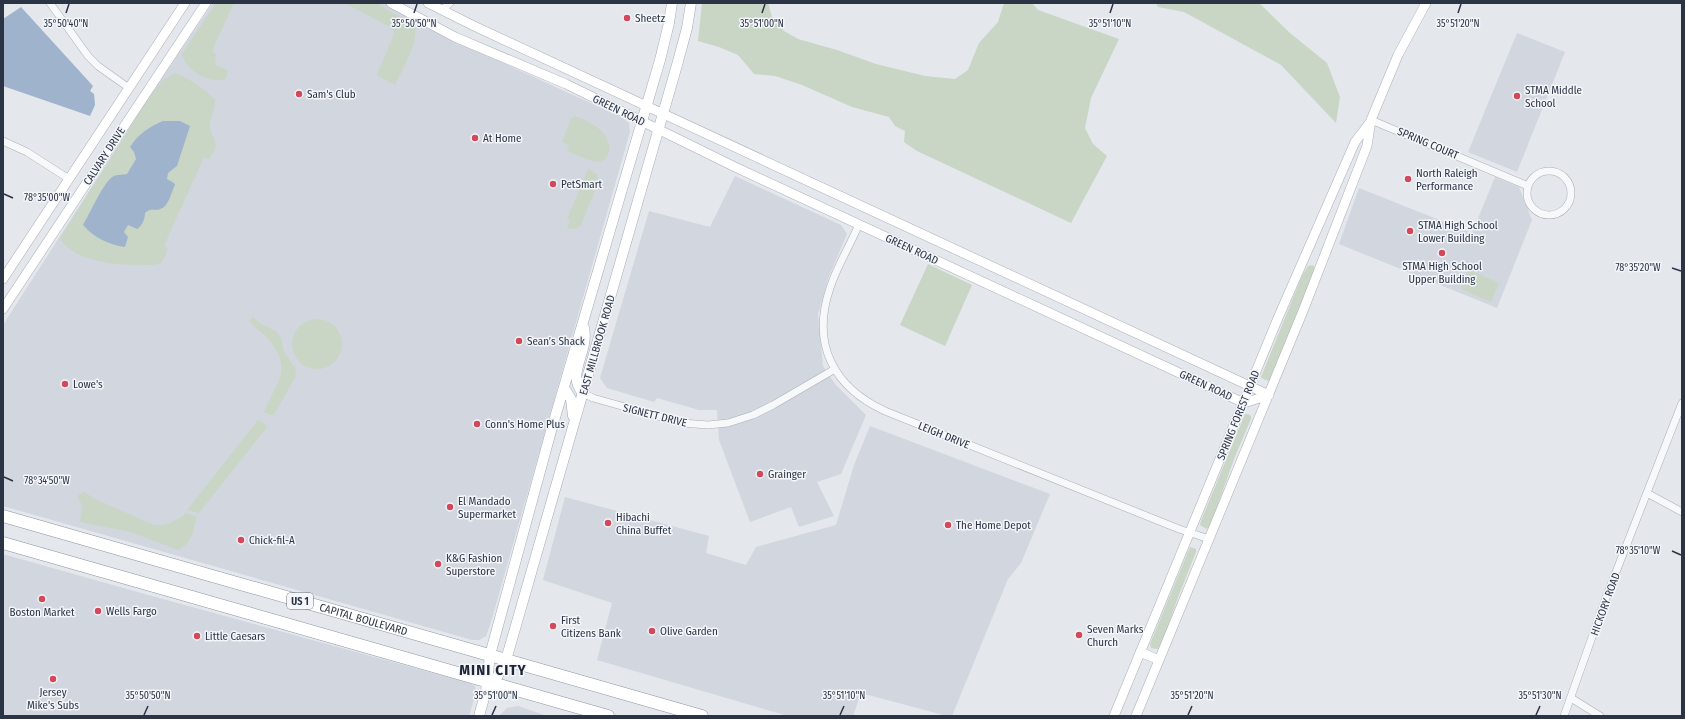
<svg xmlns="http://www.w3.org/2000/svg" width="1685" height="719" font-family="'Fira Sans Condensed',sans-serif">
<rect width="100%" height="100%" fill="#e4e7ec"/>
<!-- built -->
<path fill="#d2d6de" d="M213,3H384L418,24L621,117L629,123L630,132L491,622L486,636L479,640H472L3,506V325L148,99Z
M1517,33L1565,52L1517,172L1468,152Z
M735,176L841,225L847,234L828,279L818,314L823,366L835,384L866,415L841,474L817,482L834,516L799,527L791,507L750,522L719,440L717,410H699L657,398L654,402L607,388L600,378L649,211L710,227Z
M1495,177L1519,187L1532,220L1497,308L1339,244L1359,188L1472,233Z
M870,426L1050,494L1021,563L1008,579L952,716H947L861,693L853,716H788L597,660L612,603L543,580L565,497L709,536L706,553L746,565L756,547L836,525L854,465Z
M3,554L141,593L469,683L475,686L476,693L469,716H3Z
M518,706L547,716H499L507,708Z"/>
<!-- green -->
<path fill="#c9d6c5" d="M216,3H235L233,5L212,51L216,54L215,65L226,69L228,72L226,79C209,84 186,71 182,54Z
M345,3H376L414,25C421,38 401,72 395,85L378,76L377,74L393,37L394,31L390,27Z
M702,3H768L772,17L784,31L798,39L837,50L876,64L925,76L955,79L968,70L979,43L998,22L1004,3H1032L1038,10L1119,39L1091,98L1085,128L1093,144L1107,156L1071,223L917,151L904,142L905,131L895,126L889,117L852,107L802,85L775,76L754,74L738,55L719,47L698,41Z
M1156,3H1259L1290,33L1327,63L1340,97L1336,123L1281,65L1184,12L1158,7Z
M175,73C190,79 204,88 215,100C215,108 212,115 210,123C208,137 224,139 209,159L204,157L164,246L168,249C166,253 164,261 161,263C157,265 150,265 145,265C121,266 72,262 60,238L148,99L163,80Z
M575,116C590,122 611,131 609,151C608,155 606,159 602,161C594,164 575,154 567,151L569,145L562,142L571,119Z
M588,169L597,174L598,179L597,185L581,225C577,229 573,230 567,228L570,220L567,219Z
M928,264L972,285L945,346L900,325Z
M1313,265L1315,269L1309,285L1269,381L1263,379L1261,377L1302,276L1308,266Z
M1469,270L1499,283L1491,302L1461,289Z
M253,317L261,324L276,331L281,338L284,352L296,369L295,379L293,381L274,415H270L264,412C275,384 294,370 269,340C263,333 255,328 249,321Z
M292 344a25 25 0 1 1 50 0a25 25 0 1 1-50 0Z
M1245,414H1248L1251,416V419L1234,459L1211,524L1207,529L1200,525L1201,521Z
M258,420L264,423L267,427L199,513L187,510Z
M84,492L95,499L154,525C167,526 177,521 186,513L197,517C193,530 192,543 178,550L131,532L80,522L82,505L77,496Z
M1190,547L1196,549V552L1177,600L1164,638L1158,649L1151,648L1150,644Z"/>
<!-- water -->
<path fill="#9fb4cc" d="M21,7L93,86L90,91L94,94L95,105L90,116L3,86V19Z
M163,121H180L190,126L177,166L168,173L167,179L174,183L175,185C171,192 169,207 160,209C153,212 153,206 145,213C145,219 142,226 137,229L128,225L124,232L128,237L125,247C109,245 93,237 83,225C90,213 102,186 111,178C115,174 122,175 127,174L136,159L134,152L130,147C138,134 149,127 163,121Z"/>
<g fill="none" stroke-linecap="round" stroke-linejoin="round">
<defs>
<path id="street" d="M50,3L88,56L98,66L129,88
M442,10L450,3
M1371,120L1528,186
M3,141L27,152L69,179
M1527 193a22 22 0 1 1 44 0a22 22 0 1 1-44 0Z
M859,224C850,246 837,266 830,288C811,344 833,387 885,411L1179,529L1209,539
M583,393L593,398L682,423L708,425L728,423L753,415L773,405L835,369
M1647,493L1682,512
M1571,698L1600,716
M1564,716L1607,595L1682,403"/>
<path id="secondary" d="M391,3L455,37L566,84L735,167L1244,403L1269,395
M428,3L474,26L1269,395
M3,279L185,3
M3,309L206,3
M1140,652L1159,660
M1114,716L1278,318L1355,142L1371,121
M1136,716L1303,311L1367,146L1371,120L1398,55L1426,3"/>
<path id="primary" d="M564,388L571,399L573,416
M583,393C569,378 581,361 584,344C585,339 585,333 584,328
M489,688L494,683L506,660L677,65L687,28L691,3
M479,716L486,691L490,655L551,431L660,60L669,23L672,3"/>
<g id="highway">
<path id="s1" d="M3,516L702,716"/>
<path d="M3,543L608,716"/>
</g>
</defs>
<!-- street casing -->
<use href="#street" stroke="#a9aeb7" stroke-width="8"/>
<!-- secondary casing -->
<use href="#secondary" stroke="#a9aeb7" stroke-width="10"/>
<!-- primary casing -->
<use href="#primary" stroke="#a3abb8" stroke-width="11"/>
<!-- highway casing -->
<use href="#highway" stroke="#8b94a3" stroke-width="13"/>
<!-- street -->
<use href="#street" stroke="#f7f8fa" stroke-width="7"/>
<!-- secondary -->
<use href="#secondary" stroke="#fff" stroke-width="9"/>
<!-- primary -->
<use href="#primary" stroke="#fff" stroke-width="10"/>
<!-- highway -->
<use href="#highway" stroke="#fff" stroke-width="12"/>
</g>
<!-- ticks -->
<path fill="none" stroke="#2b3445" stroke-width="1.5" d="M66,13L69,4M414,13L417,4M762,13L765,4M1110,13L1113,4M1458,13L1461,4M4,194L13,198M1672,268L1681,271M4,477L13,481M1672,551L1681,555M144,715L148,706M492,715L496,706M840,715L844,706M1188,715L1192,706M1536,715L1540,706"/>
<!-- markers -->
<g fill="#d1495b" stroke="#f4f6f9" stroke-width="1.5">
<circle cx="627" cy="18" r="4"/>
<circle cx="299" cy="94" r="4"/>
<circle cx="1517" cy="96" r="4"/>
<circle cx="475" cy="138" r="4"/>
<circle cx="1408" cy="179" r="4"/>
<circle cx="553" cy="184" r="4"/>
<circle cx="1410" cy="231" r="4"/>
<circle cx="1442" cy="253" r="4"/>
<circle cx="519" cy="341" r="4"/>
<circle cx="65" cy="384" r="4"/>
<circle cx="477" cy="424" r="4"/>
<circle cx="760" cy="474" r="4"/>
<circle cx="450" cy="507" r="4"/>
<circle cx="608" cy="523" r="4"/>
<circle cx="948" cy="525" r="4"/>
<circle cx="241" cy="540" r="4"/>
<circle cx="438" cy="564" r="4"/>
<circle cx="42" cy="599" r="4"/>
<circle cx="98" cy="611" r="4"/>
<circle cx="553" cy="626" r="4"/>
<circle cx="652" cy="631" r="4"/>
<circle cx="1079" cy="635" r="4"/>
<circle cx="197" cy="636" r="4"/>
<circle cx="53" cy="679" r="4"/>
</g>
<g text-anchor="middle" stroke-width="3" stroke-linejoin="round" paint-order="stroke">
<!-- shield labels -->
<rect fill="#f4f6f9" stroke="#676e7b" stroke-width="1" x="287" y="593" width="26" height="16" rx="3"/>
<g font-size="10" font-weight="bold" fill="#2b3445">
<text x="300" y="605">US 1</text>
</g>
<!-- poi labels -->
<g font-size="11" fill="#2b3445" stroke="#f4f6f9" text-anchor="start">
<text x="635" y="22">Sheetz</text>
<text x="1525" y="94">STMA Middle<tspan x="1525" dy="13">School</tspan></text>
<text x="307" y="98">Sam's Club</text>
<text x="483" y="142">At Home</text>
<text x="1416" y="177">North Raleigh<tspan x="1416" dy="13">Performance</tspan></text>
<text x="561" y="188">PetSmart</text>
<text x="1418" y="229">STMA High School<tspan x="1418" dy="13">Lower Building</tspan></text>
<text x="1442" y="270" text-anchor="middle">STMA High School<tspan x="1442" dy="13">Upper Building</tspan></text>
<text x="527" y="345">Sean’s Shack</text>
<text x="73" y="388">Lowe's</text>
<text x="485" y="428">Conn's Home Plus</text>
<text x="768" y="478">Grainger</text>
<text x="458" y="505">El Mandado<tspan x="458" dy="13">Supermarket</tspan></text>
<text x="616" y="521">Hibachi<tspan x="616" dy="13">China Buffet</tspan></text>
<text x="956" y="529">The Home Depot</text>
<text x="249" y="544">Chick-fil-A</text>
<text x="446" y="562">K&amp;G Fashion<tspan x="446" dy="13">Superstore</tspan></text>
<text x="106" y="615">Wells Fargo</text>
<text x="42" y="616" text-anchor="middle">Boston Market</text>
<text x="561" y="624">First<tspan x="561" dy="13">Citizens Bank</tspan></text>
<text x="1087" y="633">Seven Marks<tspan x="1087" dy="13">Church</tspan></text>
<text x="660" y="635">Olive Garden</text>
<text x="205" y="640">Little Caesars</text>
<text x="53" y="696" text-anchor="middle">Jersey<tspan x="53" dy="13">Mike's Subs</tspan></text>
</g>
<!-- street labels -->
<g font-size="11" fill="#2b3445" stroke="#f4f6f9">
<text transform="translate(619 110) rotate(26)" y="4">GREEN ROAD</text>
<text transform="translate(1428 143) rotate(23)" y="4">SPRING COURT</text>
<text transform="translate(104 156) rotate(-57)" y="4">CALVARY DRIVE</text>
<text transform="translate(912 249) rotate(25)" y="4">GREEN ROAD</text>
<text transform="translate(597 345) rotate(-74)" y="4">EAST MILLBROOK ROAD</text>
<text transform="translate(1206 385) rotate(25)" y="4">GREEN ROAD</text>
<text transform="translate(655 415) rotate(14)" y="4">SIGNETT DRIVE</text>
<text transform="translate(1238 415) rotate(-68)" y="4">SPRING FOREST ROAD</text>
<text transform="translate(944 435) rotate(22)" y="4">LEIGH DRIVE</text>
<text transform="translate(1605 604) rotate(-70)" y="4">HICKORY ROAD</text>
<text dy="4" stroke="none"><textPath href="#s1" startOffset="375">CAPITAL BOULEVARD</textPath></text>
</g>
<!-- district labels -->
<g font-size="15" font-weight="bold" letter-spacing="1" fill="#1d2536" stroke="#f4f6f9">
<text x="493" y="675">MINI CITY</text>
</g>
</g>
<g font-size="10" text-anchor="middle" fill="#2b3445" stroke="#f4f6f9" stroke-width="3" stroke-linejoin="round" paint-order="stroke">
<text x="66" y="27">35°50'40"N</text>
<text x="414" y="27">35°50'50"N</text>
<text x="762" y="27">35°51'00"N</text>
<text x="1110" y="27">35°51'10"N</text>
<text x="1458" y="27">35°51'20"N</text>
<text x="47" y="201">78°35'00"W</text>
<text x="1638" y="271">78°35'20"W</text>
<text x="47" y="484">78°34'50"W</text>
<text x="1638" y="554">78°35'10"W</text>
<text x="148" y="699">35°50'50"N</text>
<text x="496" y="699">35°51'00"N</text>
<text x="844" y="699">35°51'10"N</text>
<text x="1192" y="699">35°51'20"N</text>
<text x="1540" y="699">35°51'30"N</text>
</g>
<!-- border -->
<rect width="1685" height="719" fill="none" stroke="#2b3445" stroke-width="8"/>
</svg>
